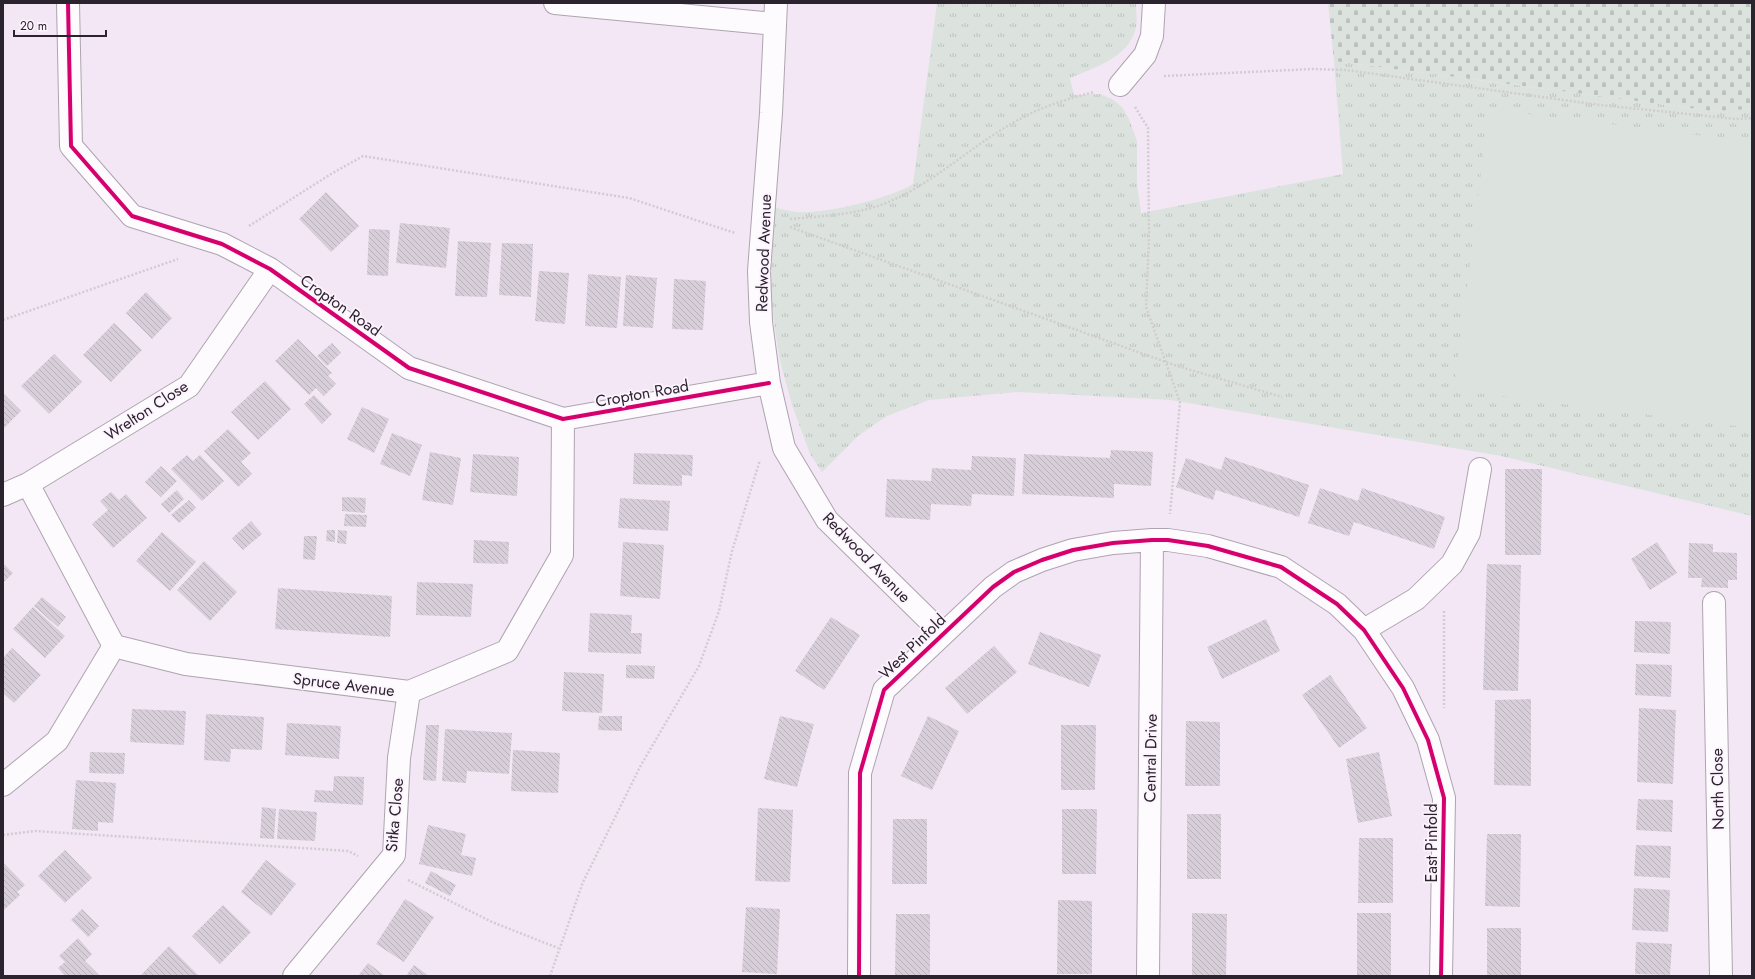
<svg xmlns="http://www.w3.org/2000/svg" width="1755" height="979" font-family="Jost,sans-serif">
<defs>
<pattern id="grass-tufts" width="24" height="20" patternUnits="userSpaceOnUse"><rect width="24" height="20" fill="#dce3de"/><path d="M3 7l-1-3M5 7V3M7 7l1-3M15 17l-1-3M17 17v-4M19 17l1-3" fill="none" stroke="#bdc2bf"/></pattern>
<pattern id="cemetery-stones" width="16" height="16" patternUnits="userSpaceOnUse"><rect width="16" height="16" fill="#dce3de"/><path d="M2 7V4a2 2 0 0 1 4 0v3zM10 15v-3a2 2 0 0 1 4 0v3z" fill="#bdc2bf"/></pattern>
<pattern id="building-back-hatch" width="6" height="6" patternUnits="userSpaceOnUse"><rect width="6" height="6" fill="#d7ced9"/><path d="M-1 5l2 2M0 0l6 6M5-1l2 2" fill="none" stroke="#b9b1bb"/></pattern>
</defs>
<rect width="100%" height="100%" fill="#f3e7f5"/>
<!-- grass -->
<path fill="url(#grass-tufts)" d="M937,3H1136C1136,12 1138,23 1135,31C1127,58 1094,68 1070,78L1074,95L1100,94L1112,99L1122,107L1129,119L1137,141V183L1141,213L1343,174L1334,61L1713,111L1752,109V516L1501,456L1170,400L1018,392L929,400L887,416L858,436L822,472L810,454L792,405L780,361L773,317L769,277L770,207C779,208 788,211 797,212C825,214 889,199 913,184Z"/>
<!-- cemetery -->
<path fill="url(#cemetery-stones)" d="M1328,3H1752V109L1713,111L1334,61Z"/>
<!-- pitch -->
<path fill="#dce3de" d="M1489,109L1752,142V428L1454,390Z"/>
<!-- building -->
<path fill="url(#building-back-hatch)" d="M326,192L359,226L331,252L299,219Z
M400,223L450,228L446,268L396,263Z
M369,229L390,230L388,276L367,275Z
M458,241L491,243L487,297L455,296Z
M502,243L533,244L531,297L499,295Z
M539,271L569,273L565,324L535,321Z
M588,274L621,277L617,328L585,326Z
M626,275L657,278L653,328L623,326Z
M674,279L706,281L703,330L672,329Z
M146,292L172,318L152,339L126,313Z
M114,323L142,350L111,382L83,355Z
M298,339L332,373L328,376L336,384L324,396L316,388L309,395L275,361Z
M332,343L341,353L327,366L317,356Z
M54,354L82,382L49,414L21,386Z
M265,381L291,409L258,440L231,412Z
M3,393L21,411L3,429Z
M314,395L332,414L322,424L304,404Z
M362,407L389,419L374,453L347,439Z
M228,429L251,453L241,462L252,474L238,487L204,451Z
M392,433L422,445L410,476L380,464Z
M1111,450L1153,452L1151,486L1114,484V498L1022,494L1024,454L1110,458Z
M430,452L461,458L453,505L422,500Z
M634,453L693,455L692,476L682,475V486L633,484Z
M473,454L519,457L517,496L470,492Z
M187,455L193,461L200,455L224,481L202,501L171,469Z
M972,456L1016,458L1014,496L972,494L971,506L931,504L930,520L885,517L887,479L931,481L932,468L971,470Z
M1225,457L1309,485L1299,517L1216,490L1213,500L1176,487L1186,458L1221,470Z
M161,466L177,481L161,497L145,482Z
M1505,469H1542L1541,555H1505Z
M1320,488L1358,501L1362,488L1445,517L1434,549L1354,522L1349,536L1308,523Z
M177,490L184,499L169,513L161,504Z
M111,492L119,500L126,494L147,518L113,548L92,524L108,510L100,501Z
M342,497L366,498L365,513L342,511Z
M620,498L670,501L668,531L618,528Z
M189,500L196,508L179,523L171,515Z
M345,514L367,515L366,527L344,526Z
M251,521L262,534L243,550L232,538Z
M327,530H335V542L326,541Z
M338,530L347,531L346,544L337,543Z
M162,532L196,562L170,591L136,561Z
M304,536H317L315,560L303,559Z
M474,540L509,542L508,564L473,563Z
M623,542L664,545L660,599L620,596Z
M1657,542L1677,573L1650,590L1631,559Z
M1689,543L1713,544V552L1737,553V580H1728V588L1701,587L1702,578H1688Z
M204,561L237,592L210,621L177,590Z
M3,563L13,573L3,583Z
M1487,564L1521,565L1518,691L1483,690Z
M417,582L473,584L471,617L416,615Z
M278,588L392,596L390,637L275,629Z
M42,597L66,617L58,627L34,606Z
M33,607L65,636L45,658L13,629Z
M590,613L632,615L631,633H642L641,654L588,652Z
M831,617L860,635L824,690L795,671Z
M1266,619L1280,651L1222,679L1207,647Z
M1635,621L1671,622L1670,654L1634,652Z
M1040,632L1101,655L1089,687L1028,664Z
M994,646L1017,672L967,714L945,688Z
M12,648L41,675L14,703L3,693V658Z
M1636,664L1672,665L1671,697L1635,695Z
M626,665L655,666L654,679L626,678Z
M564,672L604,674L602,713L562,711Z
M1330,675L1367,728L1339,748L1302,695Z
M1531,699V786L1494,785L1495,700Z
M1639,708L1676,710L1673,784L1637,782Z
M132,709L186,711L184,745L130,742Z
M206,714L264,717L262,750L231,749L230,762L204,760Z
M599,716H622V731L598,730Z
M780,716L814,724L797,787L764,779Z
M928,716L959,731L932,790L901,776Z
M1186,721L1220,722V786H1185Z
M287,723L341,726L339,759L285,755Z
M426,725H439L436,781L423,780Z
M1061,725H1096L1095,790H1061Z
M445,729L512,733L509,774L467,771L466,783L442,781Z
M513,750L560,753L558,793L511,791Z
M90,752L125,753L124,774L89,773Z
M1379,752L1392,816L1358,823L1346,759Z
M334,776L364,777L363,805L314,802L315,790L333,791Z
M76,780L116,783L113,823L98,822V831L72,829Z
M1638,799L1673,800L1672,832L1636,830Z
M262,807L276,809L274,839L260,838Z
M758,808L793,810L790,882L755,881Z
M279,809L317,812L315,841L277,839Z
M1062,809H1097L1096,874H1062Z
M1187,814H1221V879H1187Z
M893,819H927V884H892Z
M428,825L466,834L461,855L476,858L472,876L419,864Z
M1487,834H1521L1520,907L1485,906Z
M1359,838H1393V903H1358Z
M1636,845L1671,846L1670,878L1634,876Z
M65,850L92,878L65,903L38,876Z
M266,860L296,884L271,916L241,892Z
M3,862L25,885L17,892L20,895L3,911Z
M431,871L456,885L450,896L425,883Z
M1634,888L1670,890L1668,932L1632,930Z
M405,899L434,917L404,962L376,944Z
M1058,900L1092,901V974H1057Z
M223,905L251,932L220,964L192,936Z
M746,907L780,909L777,974L742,972Z
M82,909L99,926L88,937L71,920Z
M1192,913L1227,914L1226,976H1192Z
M1357,913H1391V976H1357Z
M896,914H930V976H895Z
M1487,928H1521V976H1487Z
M78,938L92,954L85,961L100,976H65L58,968L65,962L59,956Z
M1636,942L1672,944L1670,975L1635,974Z
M169,946L198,975L140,976Z
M368,963L385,976H358Z
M414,965L429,976H406Z"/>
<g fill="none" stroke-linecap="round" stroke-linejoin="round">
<defs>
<path id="minor" d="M68,3L71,146L132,216L222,244L270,269L409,368L563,419L769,383
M555,3L775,24
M776,3L771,113L759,271L761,322L769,383L784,448L827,520L942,633
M1120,85L1145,55L1152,36L1154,3
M28,484L114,646L186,664L409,692L507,651L562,555L563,419
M3,495L28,484L189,386L270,269
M1714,603L1721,976
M1364,630L1416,599L1452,564L1469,533L1480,469
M3,785L57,741L114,646
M294,976L394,855L399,758L409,692
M859,976L860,773L884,690L993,587L1014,572L1042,560L1073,550L1113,543L1152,540H1168L1208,546L1281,567L1337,604L1364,630L1403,688L1428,740L1444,798L1441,976
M1148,976L1152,540"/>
</defs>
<!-- minor casing -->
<use href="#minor" stroke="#aea4b0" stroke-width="24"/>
<!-- path -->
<path stroke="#d1ccd1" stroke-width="2.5" stroke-dasharray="2 2" stroke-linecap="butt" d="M1164,76L1313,69L1346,70L1600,105L1736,119L1752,118
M1135,107L1148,128L1149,238L1146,307L1180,402L1170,514
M790,219C822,216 856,215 886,203C935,183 974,143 1020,119C1043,106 1068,99 1094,92
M249,226L331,174L363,156L629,198L735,233
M790,227L1177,366L1282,397
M3,320L178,259
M1444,611V708
M3,835L35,831L348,851L358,856
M408,880L492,922L558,948
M550,976L583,882L641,765L699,666L719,611L732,551L760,460"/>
<!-- minor -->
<use href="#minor" stroke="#fdfbfe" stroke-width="22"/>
<defs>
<path id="cycleway" d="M68,3L71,146L132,216L222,244L270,269L409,368L563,419L769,383
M859,976L860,773L884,690L993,587L1014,572L1042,560L1073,550L1113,543L1152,540H1168L1208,546L1281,567L1337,604L1364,630L1403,688L1428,740L1444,798L1441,976"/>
</defs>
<!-- cycleway casing -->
<use href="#cycleway" stroke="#fcf3fe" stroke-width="6"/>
<!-- cycleway -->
<use href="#cycleway" stroke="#d6006c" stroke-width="4"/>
</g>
<g text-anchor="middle" stroke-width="3.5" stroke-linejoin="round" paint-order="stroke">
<!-- street labels -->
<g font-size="16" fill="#2b232d" stroke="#fcf3fe">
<text transform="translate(763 253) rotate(-88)" y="6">Redwood Avenue</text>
<text transform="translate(341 305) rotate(35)" y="6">Cropton Road</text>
<text transform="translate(642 393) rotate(-10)" y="6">Cropton Road</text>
<text transform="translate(146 410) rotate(-33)" y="6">Wrelton Close</text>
<text transform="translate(867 557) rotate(46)" y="6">Redwood Avenue</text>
<text transform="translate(912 646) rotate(-44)" y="6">West Pinfold</text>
<text transform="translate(344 684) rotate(7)" y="6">Spruce Avenue</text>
<text transform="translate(1150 758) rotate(-89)" y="6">Central Drive</text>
<text transform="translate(1717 789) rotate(-91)" y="6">North Close</text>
<text transform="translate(394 815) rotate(-85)" y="6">Sitka Close</text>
<text transform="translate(1431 843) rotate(-90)" y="6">East Pinfold</text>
</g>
</g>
<!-- border -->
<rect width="1755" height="979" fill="none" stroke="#2b232d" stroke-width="8"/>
<!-- scale -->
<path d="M14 30v6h92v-6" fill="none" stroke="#2b232d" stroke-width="2"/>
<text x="20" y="30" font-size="12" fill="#2b232d" stroke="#fcf3fe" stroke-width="3" paint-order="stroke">20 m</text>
</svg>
